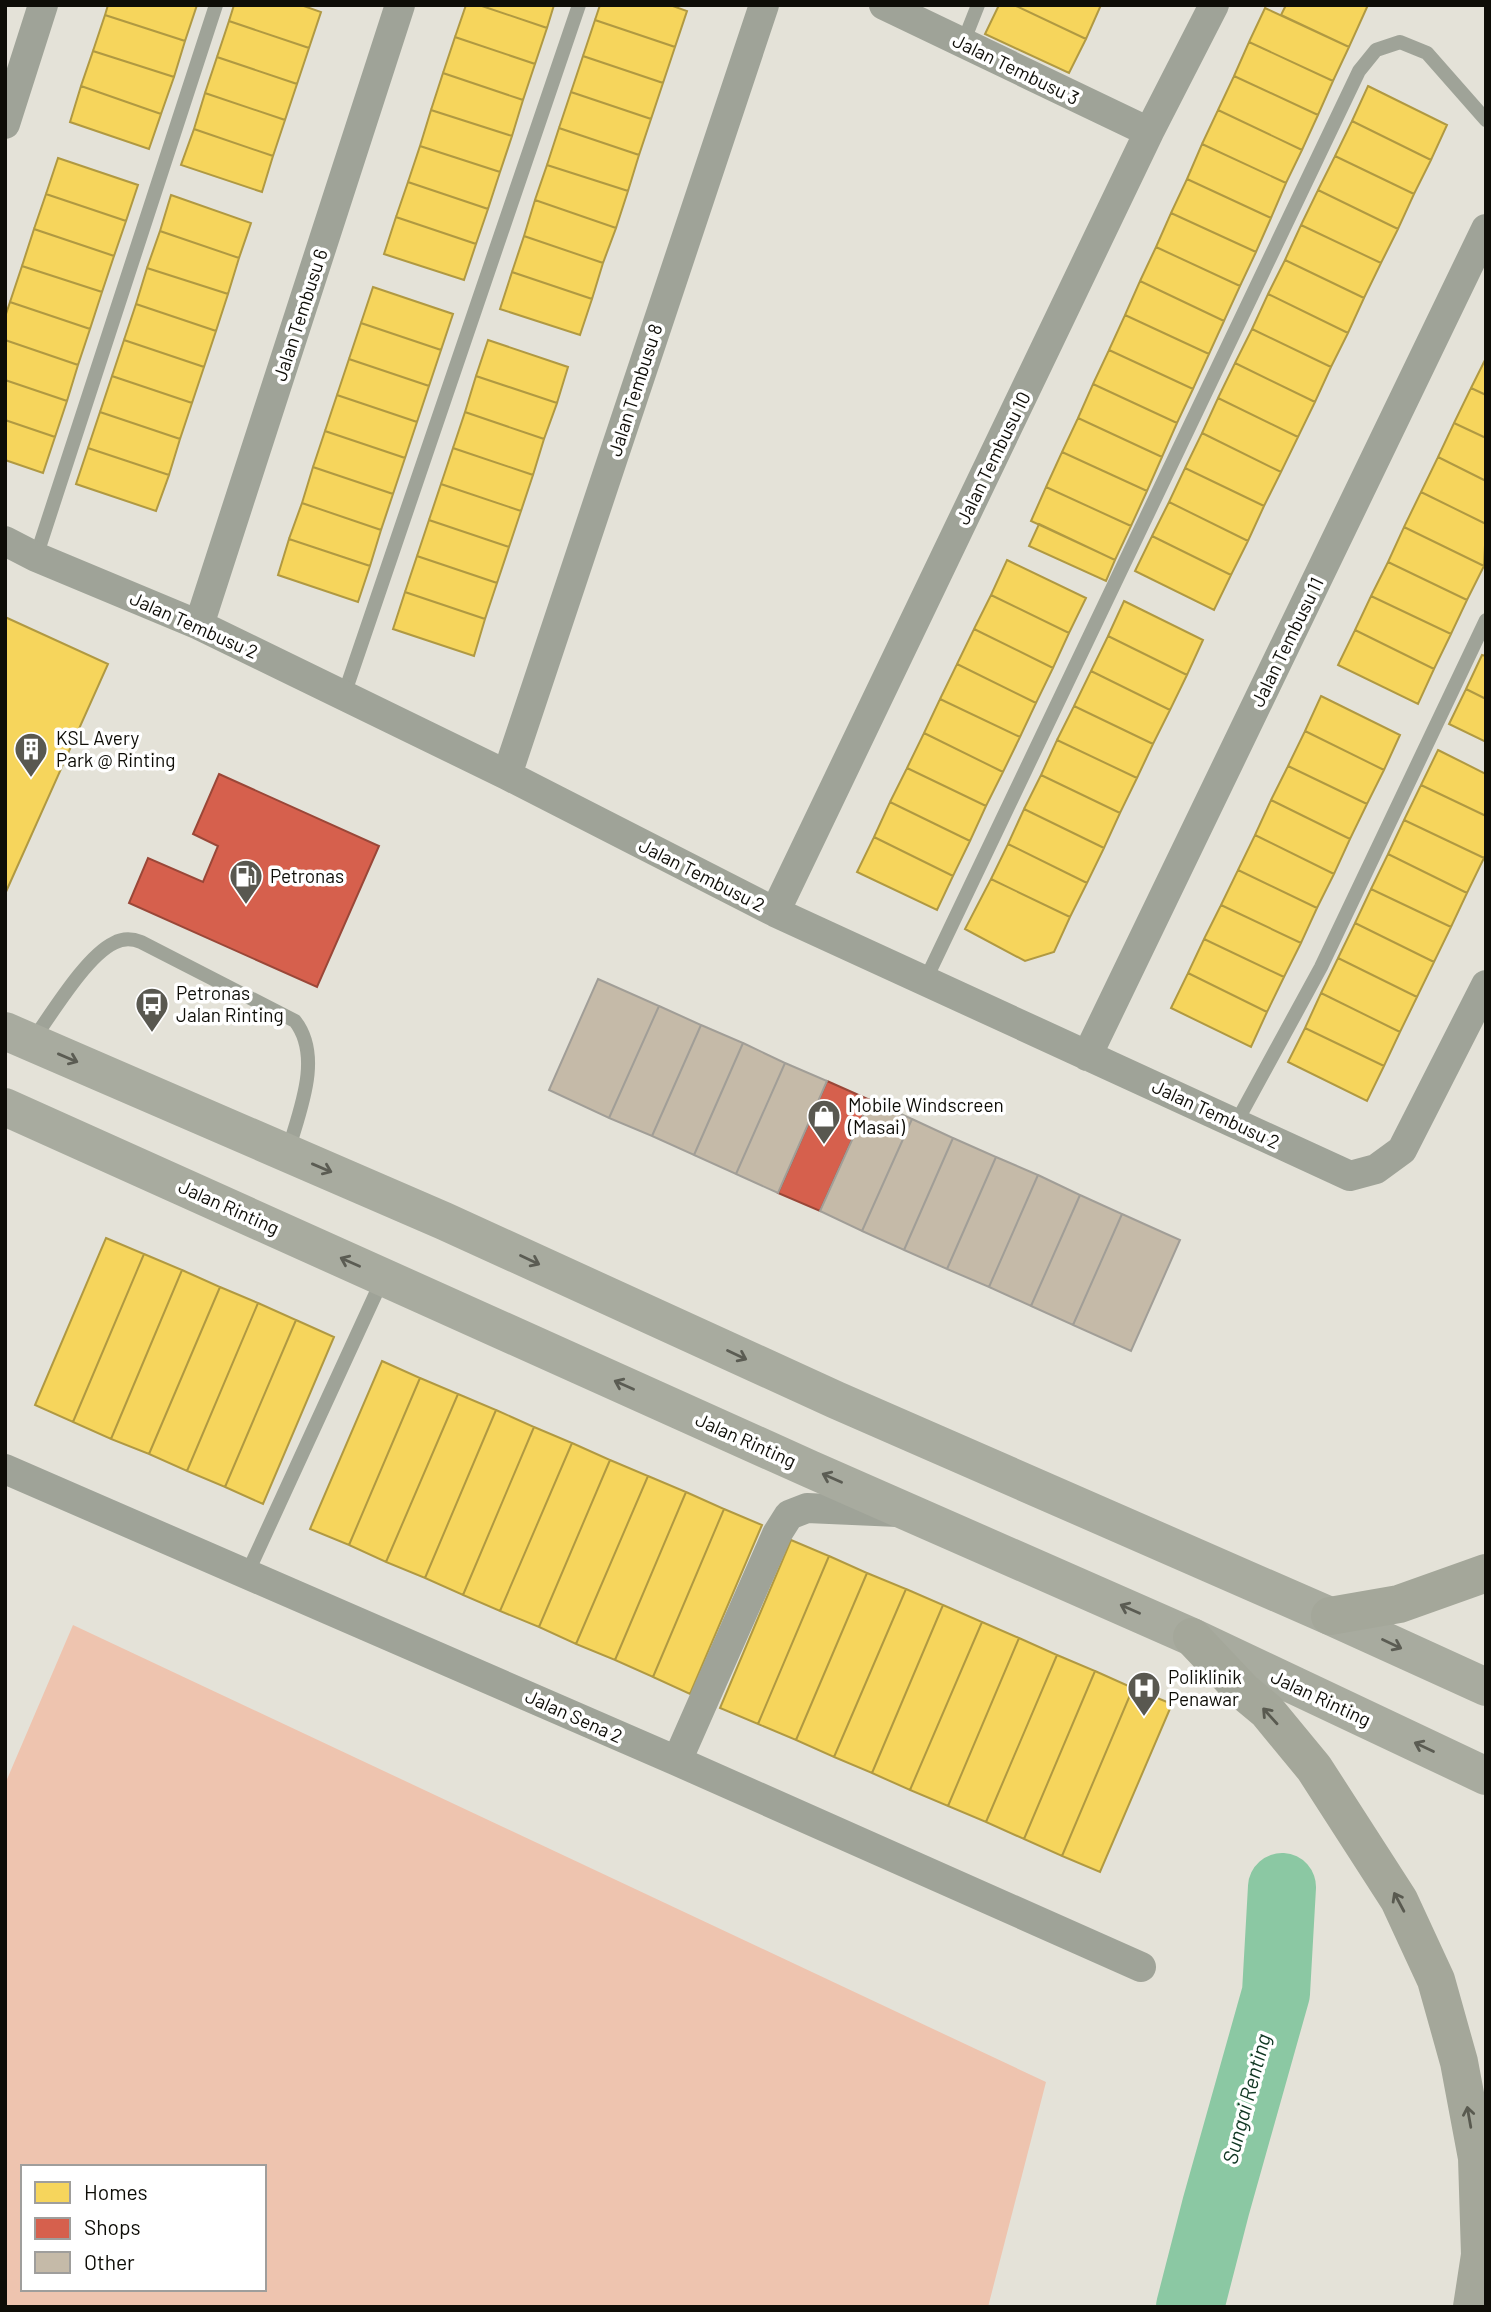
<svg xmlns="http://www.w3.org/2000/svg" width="1491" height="2312" font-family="Barlow,sans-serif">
<rect width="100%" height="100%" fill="#e4e2d8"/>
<!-- green -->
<path fill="#eec4af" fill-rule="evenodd" d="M73,1625L1046,2082L988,2307H5V1784ZM23,2167H264V2289H23Z"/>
<!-- homes -->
<path fill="#f6d55c" stroke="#b09942" stroke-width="2" d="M108,5H197L185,41L105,15Z
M234,5H301L321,12L309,48L229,21Z
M466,5H479L547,28L535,64L455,37Z
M479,5H554L547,28Z
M600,5H670L687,11L675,47L595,20Z
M999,5H1014L1086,39L1069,73L985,34Z
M1014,5H1101L1086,39Z
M1286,5H1368L1349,47L1281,15Z
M1265,8L1349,47L1333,81L1249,42Z
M105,15L185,41L174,77L93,51Z
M595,20L675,47L663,83L583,56Z
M229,21L309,48L297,84L217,57Z
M455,37L535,64L523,100L443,73Z
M1249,42L1333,81L1318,115L1234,76Z
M93,51L174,77L161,114L81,86Z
M583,56L663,83L651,119L571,92Z
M217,57L297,84L285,120L205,93Z
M443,73L523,100L512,136L431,110Z
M1234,76L1318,115L1302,150L1218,110Z
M81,86L161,114L149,149L70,122Z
M1368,86L1447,125L1431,160L1352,121Z
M571,92L651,119L639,155L559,128Z
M205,93L285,120L273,156L194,129Z
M431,110L512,136L500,172L420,146Z
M1218,110L1302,150L1286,183L1202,144Z
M1352,121L1431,160L1414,194L1335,156Z
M559,128L639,155L628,191L547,165Z
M194,129L273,156L262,192L181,165Z
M1202,144L1286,183L1271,218L1187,179Z
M420,146L500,172L488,209L408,182Z
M1335,156L1414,194L1398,229L1318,190Z
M58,158L138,185L126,221L46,194Z
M547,165L628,191L616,228L535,200Z
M1187,179L1271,218L1256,252L1171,213Z
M408,182L488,209L476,244L396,217Z
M1318,190L1398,229L1381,263L1301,225Z
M46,194L126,221L114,256L34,229Z
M171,195L251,223L239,258L160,231Z
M535,200L616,228L603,263L524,236Z
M1171,213L1256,252L1240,286L1156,247Z
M396,217L476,244L464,280L384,254Z
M1301,225L1381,263L1364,298L1285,260Z
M34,229L114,256L102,292L22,266Z
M160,231L239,258L228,294L147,268Z
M524,236L603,263L592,299L512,272Z
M1156,247L1240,286L1224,321L1140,281Z
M1285,260L1364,298L1348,333L1268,294Z
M22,266L102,292L90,329L10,302Z
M147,268L228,294L216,331L136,304Z
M512,272L592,299L580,335L500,309Z
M1140,281L1224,321L1209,354L1125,315Z
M373,287L453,314L441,350L361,323Z
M1268,294L1348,333L1331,367L1252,329Z
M10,302L90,329L78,365L5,340V317Z
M136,304L216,331L204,367L124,340Z
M1125,315L1209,354L1193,389L1109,350Z
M361,323L441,350L429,386L349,359Z
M1252,329L1331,367L1315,402L1235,363Z
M5,340L78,365L67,401L5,380Z
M124,340L204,367L192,403L112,376Z
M488,340L568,367L557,403L476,376Z
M1109,350L1193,389L1177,423L1093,384Z
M1486,358V395L1471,388Z
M349,359L429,386L417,422L337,395Z
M1235,363L1315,402L1298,437L1218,398Z
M112,376L192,403L180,439L100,412Z
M476,376L557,403L544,439L465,412Z
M5,380L67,401L55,437L5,420Z
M1093,384L1177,423L1162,457L1078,418Z
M1471,388L1486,395V438L1454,423Z
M337,395L417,422L405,458L325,431Z
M1218,398L1298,437L1281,472L1202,433Z
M100,412L180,439L169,475L88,448Z
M465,412L544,439L533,475L453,448Z
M1078,418L1162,457L1147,491L1062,452Z
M5,420L55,437L43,473L5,460Z
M1454,423L1486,438V481L1438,457Z
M325,431L405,458L393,494L313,467Z
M1202,433L1281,472L1264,506L1185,468Z
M88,448L169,475L156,511L76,484Z
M453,448L533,475L521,511L441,484Z
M1062,452L1147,491L1131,526L1046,487Z
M1438,457L1486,481V524L1421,492Z
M313,467L393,494L381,530L302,503Z
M1185,468L1264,506L1248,541L1169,502Z
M441,484L521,511L509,547L429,520Z
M1046,487L1131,526L1115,560L1031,521Z
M1421,492L1486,524L1484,566L1404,527Z
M1169,502L1248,541L1231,575L1152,536Z
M302,503L381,530L370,566L289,539Z
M429,520L509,547L497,583L417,556Z
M1039,524L1115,560L1106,581L1029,546Z
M1404,527L1484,566L1467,600L1388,562Z
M1152,536L1231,575L1214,610L1135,571Z
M289,539L370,566L358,602L278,575Z
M417,556L497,583L485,619L405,592Z
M1007,560L1086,598L1069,633L991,595Z
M1388,562L1467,600L1451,634L1371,596Z
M405,592L485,619L474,656L393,629Z
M991,595L1069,633L1053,668L974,629Z
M1371,596L1451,634L1434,669L1355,630Z
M1124,601L1203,640L1187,675L1108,636Z
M5,617L108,664L5,894Z
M974,629L1053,668L1036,703L957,664Z
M1355,630L1434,669L1418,704L1338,665Z
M1108,636L1187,675L1170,710L1091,671Z
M1482,655L1486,656V699L1466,689Z
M957,664L1036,703L1020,737L940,699Z
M1091,671L1170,710L1153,744L1074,706Z
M1466,689L1486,699V742L1449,724Z
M1321,696L1400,735L1384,770L1305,731Z
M940,699L1020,737L1003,772L924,733Z
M1074,706L1153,744L1137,778L1057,740Z
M1305,731L1384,770L1367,804L1288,766Z
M924,733L1003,772L986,806L907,768Z
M1057,740L1137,778L1120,813L1041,775Z
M1438,750L1486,774V816L1421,785Z
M1288,766L1367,804L1350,839L1271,800Z
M907,768L986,806L970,841L890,802Z
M1041,775L1120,813L1104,848L1024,809Z
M1421,785L1486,816V854L1484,858L1404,820Z
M1271,800L1350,839L1334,874L1255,835Z
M890,802L970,841L953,876L874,837Z
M1024,809L1104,848L1087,883L1008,844Z
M1404,820L1484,858L1467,893L1388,854Z
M1255,835L1334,874L1317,908L1238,870Z
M874,837L953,876L937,910L857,872Z
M1008,844L1087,883L1070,917L991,879Z
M1388,854L1467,893L1451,927L1371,889Z
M1238,870L1317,908L1301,943L1221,905Z
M991,879L1070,917L1054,952L1025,961L965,929Z
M1371,889L1451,927L1434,962L1355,923Z
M1221,905L1301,943L1284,977L1204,939Z
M1355,923L1434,962L1417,997L1338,958Z
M1204,939L1284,977L1267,1012L1188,973Z
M1338,958L1417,997L1400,1032L1321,993Z
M1188,973L1267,1012L1251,1047L1171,1008Z
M1321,993L1400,1032L1384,1066L1305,1028Z
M1305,1028L1384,1066L1367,1101L1288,1062Z
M106,1238L144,1254L73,1422L35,1405Z
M144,1254L182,1270L111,1439L73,1422Z
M182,1270L220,1287L149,1454L111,1439Z
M220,1287L258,1303L187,1471L149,1454Z
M258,1303L296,1320L225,1487L187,1471Z
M296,1320L334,1337L263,1504L225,1487Z
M382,1361L420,1378L349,1545L310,1529Z
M420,1378L458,1394L386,1562L349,1545Z
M458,1394L496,1410L425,1578L386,1562Z
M496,1410L534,1427L463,1595L425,1578Z
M534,1427L572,1443L500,1611L463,1595Z
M572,1443L610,1460L539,1627L500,1611Z
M610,1460L648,1476L576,1644L539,1627Z
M648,1476L686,1492L615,1660L576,1644Z
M686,1492L724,1509L653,1677L615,1660Z
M724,1509L762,1525L690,1694L653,1677Z
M791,1540L829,1556L758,1724L720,1708Z
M829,1556L867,1573L796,1740L758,1724Z
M867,1573L906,1589L834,1757L796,1740Z
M906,1589L943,1605L872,1773L834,1757Z
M943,1605L982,1622L910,1790L872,1773Z
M982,1622L1019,1638L948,1806L910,1790Z
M1019,1638L1057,1655L986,1822L948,1806Z
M1057,1655L1095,1671L1024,1839L986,1822Z
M1095,1671L1133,1688L1062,1856L1024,1839Z
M1133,1688L1172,1704L1100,1872L1062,1856Z"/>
<!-- shops -->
<path fill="#d6604d" stroke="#9a4738" stroke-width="2" d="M219,774L379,846L317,987L129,903L148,858L203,882L218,846L193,834Z
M827,1081L870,1100L820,1211L778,1193Z"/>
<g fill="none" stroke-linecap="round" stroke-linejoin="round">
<!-- river -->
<path stroke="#8bc8a3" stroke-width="68" d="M1190,2307L1216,2206L1276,1993L1282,1887"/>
</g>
<!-- building -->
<path fill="#c5baa8" stroke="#a19e97" stroke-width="2" d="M598,979L659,1006L609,1118L549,1090Z
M659,1006L701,1025L652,1136L609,1118Z
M701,1025L743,1043L694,1155L652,1136Z
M743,1043L785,1063L736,1174L694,1155Z
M785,1063L827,1081L778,1193L736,1174Z
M870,1100L912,1119L862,1231L820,1211Z
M912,1119L953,1138L904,1250L862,1231Z
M953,1138L996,1157L947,1269L904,1250Z
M996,1157L1038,1175L989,1287L947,1269Z
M1038,1175L1080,1195L1031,1306L989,1287Z
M1080,1195L1122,1214L1073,1325L1031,1306Z
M1122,1214L1180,1240L1131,1351L1073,1325Z"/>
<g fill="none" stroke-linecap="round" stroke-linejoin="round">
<!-- service -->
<path stroke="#9fa398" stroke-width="14" d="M963,43L978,5
M36,557L216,5
M344,695L579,5
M925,981L1359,71L1376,50L1400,42L1427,53L1486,120
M32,1041C51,1015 86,956 114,943C123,938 131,938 141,942L295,1021C323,1057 299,1112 288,1151
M1236,1123L1321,967L1486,620
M247,1574L383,1278"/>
<!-- minor -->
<path stroke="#9fa398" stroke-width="30" d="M884,5L1149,132
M5,124L43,5
M5,541L36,557L199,625L507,775L775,912L1350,1176L1376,1169L1402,1150L1486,985
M199,625L400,5
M507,775L764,5
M775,912L1149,132L1214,5
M1087,1056L1486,229
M5,1469L677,1761L1141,1967
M677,1761L777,1534L789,1515L807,1508L898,1512"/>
<!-- secondary -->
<path stroke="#a8ab9f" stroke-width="38" d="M5,1031L444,1221L836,1400L1330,1616L1486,1687
M5,1107L810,1469L1192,1637L1486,1776"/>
<!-- trunk -->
<path stroke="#a4a79a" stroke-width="38" d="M1330,1616L1399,1604L1486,1573
M1192,1637L1243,1691L1267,1711L1314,1768L1399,1900L1436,1980L1459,2062L1477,2158L1480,2255L1472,2307"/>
</g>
<!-- one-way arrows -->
<defs><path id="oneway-shaft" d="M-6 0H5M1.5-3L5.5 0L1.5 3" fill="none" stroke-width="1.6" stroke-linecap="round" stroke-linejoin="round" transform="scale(1.75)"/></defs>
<g stroke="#5b5c53">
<use href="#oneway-shaft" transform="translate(68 1058) rotate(23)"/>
<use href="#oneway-shaft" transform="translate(322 1168) rotate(23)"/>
<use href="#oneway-shaft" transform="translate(530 1260) rotate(25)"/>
<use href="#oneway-shaft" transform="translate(350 1262) rotate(-156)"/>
<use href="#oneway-shaft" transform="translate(737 1355) rotate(25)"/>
<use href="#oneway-shaft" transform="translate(624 1385) rotate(-156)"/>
<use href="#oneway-shaft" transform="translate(832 1478) rotate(-156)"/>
<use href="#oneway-shaft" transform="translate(1130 1609) rotate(-156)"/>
<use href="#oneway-shaft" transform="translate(1392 1644) rotate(25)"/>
<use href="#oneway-shaft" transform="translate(1424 1747) rotate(-155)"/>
</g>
<g stroke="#595a50">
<use href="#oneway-shaft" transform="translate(1270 1716) rotate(-132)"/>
<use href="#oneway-shaft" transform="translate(1399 1902) rotate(-118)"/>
<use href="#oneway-shaft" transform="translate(1469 2117) rotate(-100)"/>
</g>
<!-- icons -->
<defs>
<symbol id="building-pin" viewBox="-11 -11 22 30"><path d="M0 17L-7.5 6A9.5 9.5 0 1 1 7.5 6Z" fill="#595850" stroke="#fff"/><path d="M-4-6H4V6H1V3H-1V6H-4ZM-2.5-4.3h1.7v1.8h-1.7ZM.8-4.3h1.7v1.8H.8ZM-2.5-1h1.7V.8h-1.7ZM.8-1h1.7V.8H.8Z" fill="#fff"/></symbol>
<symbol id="fuel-pin" viewBox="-11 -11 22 30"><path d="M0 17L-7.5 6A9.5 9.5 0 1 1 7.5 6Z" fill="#595850" stroke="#fff"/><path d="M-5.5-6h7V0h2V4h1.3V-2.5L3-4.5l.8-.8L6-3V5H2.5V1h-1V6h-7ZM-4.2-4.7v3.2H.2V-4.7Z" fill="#fff"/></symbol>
<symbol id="bus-pin" viewBox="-11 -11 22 30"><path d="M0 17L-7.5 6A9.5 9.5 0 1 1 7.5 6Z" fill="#595850" stroke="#fff"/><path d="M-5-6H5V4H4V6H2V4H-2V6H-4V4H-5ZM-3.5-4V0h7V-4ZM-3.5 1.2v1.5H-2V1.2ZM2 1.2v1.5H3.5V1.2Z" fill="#fff"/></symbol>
<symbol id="shop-pin" viewBox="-11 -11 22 30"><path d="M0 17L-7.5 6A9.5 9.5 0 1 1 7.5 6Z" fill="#595850" stroke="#fff"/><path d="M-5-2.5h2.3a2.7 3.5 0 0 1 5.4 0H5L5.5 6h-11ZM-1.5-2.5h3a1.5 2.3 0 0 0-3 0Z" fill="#fff"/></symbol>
<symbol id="hospital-pin" viewBox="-11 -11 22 30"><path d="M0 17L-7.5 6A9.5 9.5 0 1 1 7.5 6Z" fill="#595850" stroke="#fff"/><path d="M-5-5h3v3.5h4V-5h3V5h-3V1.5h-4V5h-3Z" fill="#fff"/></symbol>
</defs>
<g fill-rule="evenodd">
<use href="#building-pin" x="12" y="730" width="38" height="52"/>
<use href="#fuel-pin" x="227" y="857" width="38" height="52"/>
<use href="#bus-pin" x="133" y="985" width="38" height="52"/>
<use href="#shop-pin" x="805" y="1097" width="38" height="52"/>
<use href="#hospital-pin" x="1125" y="1669" width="38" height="52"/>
</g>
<g text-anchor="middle" stroke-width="7" stroke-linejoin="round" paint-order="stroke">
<!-- street labels -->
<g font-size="19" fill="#0e0d07" stroke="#fff">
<text transform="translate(1016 69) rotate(26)" y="7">Jalan Tembusu 3</text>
<text transform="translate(300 315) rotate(-72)" y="7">Jalan Tembusu 6</text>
<text transform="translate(635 390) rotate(-72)" y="7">Jalan Tembusu 8</text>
<text transform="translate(993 458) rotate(-64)" y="7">Jalan Tembusu 10</text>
<text transform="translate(194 625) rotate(24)" y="7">Jalan Tembusu 2</text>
<text transform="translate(1287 642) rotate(-64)" y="7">Jalan Tembusu 11</text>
<text transform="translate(702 875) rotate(27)" y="7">Jalan Tembusu 2</text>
<text transform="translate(1216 1114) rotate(25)" y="7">Jalan Tembusu 2</text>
<text transform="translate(229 1207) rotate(24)" y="7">Jalan Rinting</text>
<text transform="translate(746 1440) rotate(24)" y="7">Jalan Rinting</text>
<text transform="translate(1321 1698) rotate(25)" y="7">Jalan Rinting</text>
<text transform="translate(574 1716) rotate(24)" y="7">Jalan Sena 2</text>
</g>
<!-- poi labels -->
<g font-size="19" fill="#0e0d07" stroke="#fff" text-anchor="start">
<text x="56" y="745">KSL Avery<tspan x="56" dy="22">Park @ Rinting</tspan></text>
<text x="270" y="883">Petronas</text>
<text x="176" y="1000">Petronas<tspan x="176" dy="22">Jalan Rinting</tspan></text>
<text x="848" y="1112">Mobile Windscreen<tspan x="848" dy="22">(Masai)</tspan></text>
<text x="1168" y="1684">Poliklinik<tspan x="1168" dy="22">Penawar</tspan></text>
</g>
<!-- water labels -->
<g font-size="21" font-style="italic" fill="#0f3622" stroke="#fff">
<text transform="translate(1247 2099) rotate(-75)" y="7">Sungai Renting</text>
</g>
</g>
<!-- border -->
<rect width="1491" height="2312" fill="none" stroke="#0e0d07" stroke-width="14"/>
<!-- legend -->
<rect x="21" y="2165" width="245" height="126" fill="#ffffff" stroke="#9f9e9c" stroke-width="2"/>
<rect x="35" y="2182" width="35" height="21" fill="#f6d55c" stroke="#9f9e9c" stroke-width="2"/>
<text x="84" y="2200" font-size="21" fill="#0e0d07">Homes</text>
<rect x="35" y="2218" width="35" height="21" fill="#d6604d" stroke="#9f9e9c" stroke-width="2"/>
<text x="84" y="2235" font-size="21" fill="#0e0d07">Shops</text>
<rect x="35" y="2252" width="35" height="21" fill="#c5baa8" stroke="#9f9e9c" stroke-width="2"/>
<text x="84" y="2270" font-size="21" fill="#0e0d07">Other</text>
</svg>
